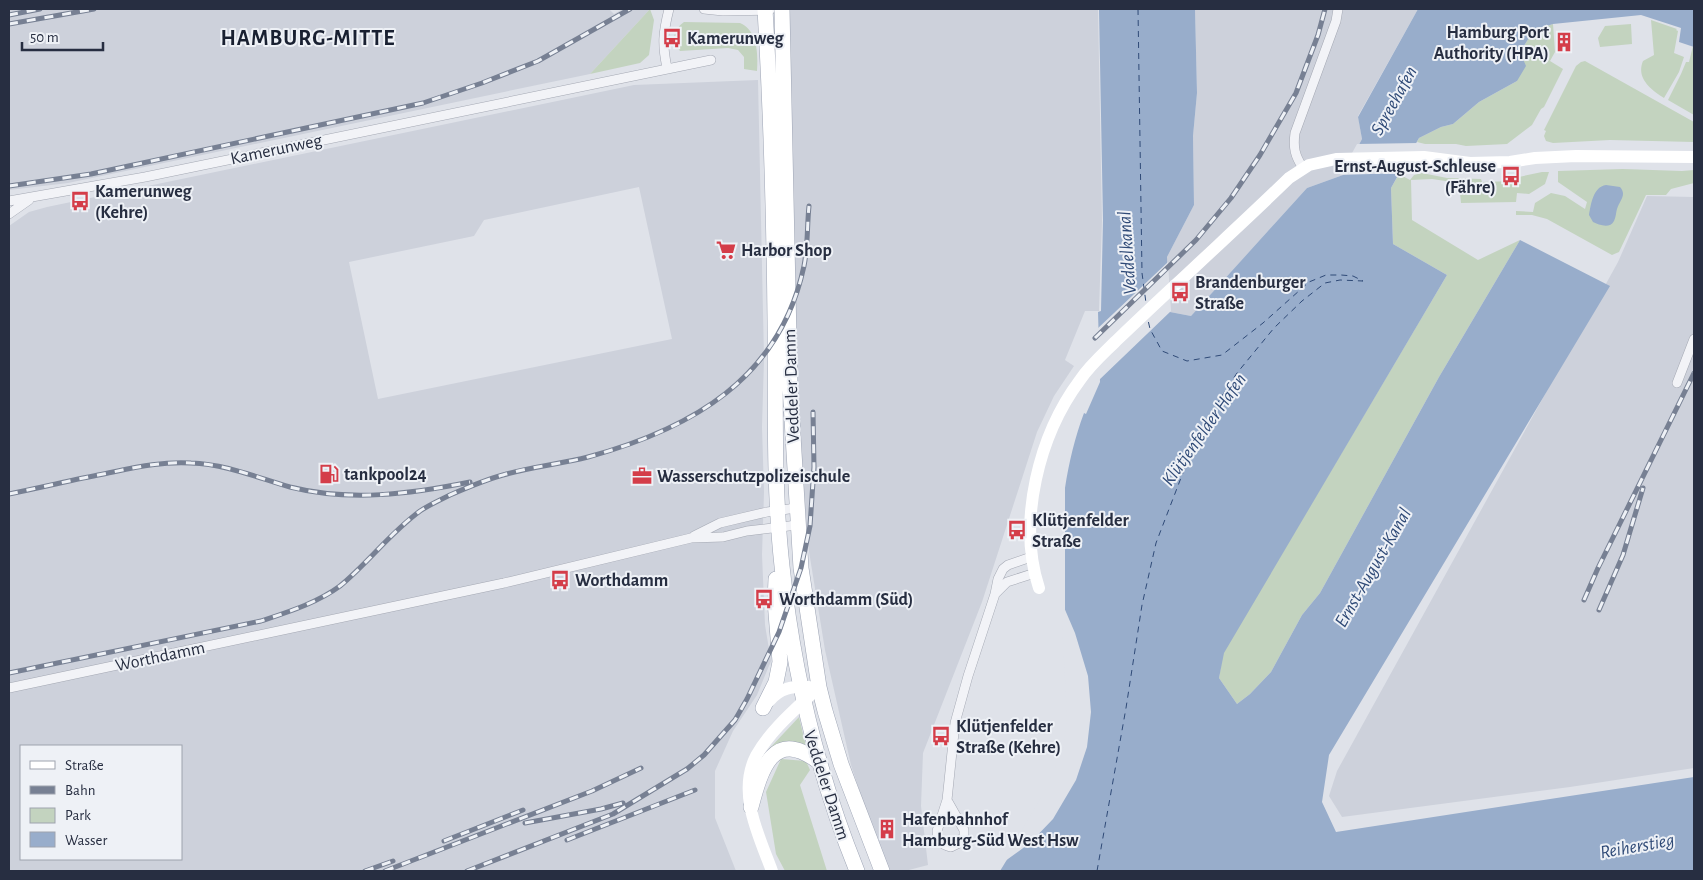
<svg xmlns="http://www.w3.org/2000/svg" width="1703" height="880" font-family="'Alegreya Sans',sans-serif">
<rect width="100%" height="100%" fill="#dfe2e9"/>
<!-- built -->
<path fill="#cdd1db" fill-rule="evenodd" d="M9,9H609L614,14L623,9H650L590,74L68,183L9,190Z
M789,9H1098L1102,221L1099,311H1085L1065,360L1074,366L1054,396L1037,432L982,602L923,753L921,806L928,865L905,871H886L851,765L825,650L800,496Z
M1195,9H1418L1358,116L1362,139L1343,175L1307,188L1191,316L1170,312L1167,257L1194,205L1193,136L1197,93Z
M758,80L764,359L762,427L764,492L762,555L765,625L771,661L757,695L733,731L715,771V818L736,871H9V226L29,212L47,207L634,85ZM639,187L672,339L378,399L349,262L474,236L484,220ZM21,746H181V859H21Z
M1647,196L1694,197V768L1570,787L1342,817L1329,796L1337,771L1618,262Z"/>
<!-- green -->
<path fill="#c3d3bf" d="M650,9L654,20L649,55L640,63L590,74Z
M1651,20L1677,29L1676,30L1678,31L1674,53L1684,57L1679,72L1664,98C1650,89 1636,78 1643,61L1654,55Z
M684,22L740,23C758,31 758,54 757,71L744,69V57L738,50L728,48L680,51C671,41 673,30 684,22Z
M1553,24L1555,52L1550,61L1563,69L1544,107L1541,109L1532,125L1507,144L1466,146L1456,144H1425L1417,142L1419,138L1441,127L1453,124L1479,102L1517,81L1520,52L1534,30Z
M1631,24L1632,44L1600,47L1598,38L1605,26Z
M1693,46L1694,47V115L1668,100L1681,74L1686,62H1689Z
M1585,61L1694,122V142L1610,140L1553,143L1546,141L1544,136L1546,131L1544,130L1576,66L1581,62Z
M1623,169L1682,171L1694,170V183L1671,189L1666,195H1646L1619,252L1612,255L1547,219L1532,215H1516V211L1533,212L1535,203L1551,193L1565,196L1585,209L1587,202L1558,182V171Z
M1542,172H1549L1545,184L1529,194L1517,193L1516,202L1461,203L1459,183L1432,179L1411,180L1412,220L1478,260L1520,240L1439,377L1320,593L1302,615L1271,672L1250,694L1237,704L1219,678L1223,653L1447,275L1393,244L1391,188L1399,174L1410,180L1414,175L1422,173L1447,178L1481,179L1482,182L1514,181V178Z
M799,717L806,746L767,753L769,749Z
M781,759L806,761L810,770L800,785L827,871H785L776,854L766,792Z"/>
<!-- water -->
<path fill="#98adcb" d="M1099,9H1195L1197,93L1193,136L1194,205L1167,257L1170,312L1191,316L1307,188L1343,175L1362,139L1358,117L1418,9H1694V47L1679,42L1681,28L1641,15L1553,24L1534,30L1520,52L1526,66L1517,81L1479,102L1453,124L1441,127L1419,138L1391,188L1393,244L1447,275L1224,653L1219,678L1237,704L1250,694L1271,672L1302,615L1320,593L1439,377L1520,240L1610,286L1329,755L1322,802L1336,832L1694,777V871H1000L1044,799L1062,758L1069,719L1065,623V488C1069,462 1075,437 1084,413L1086,414L1100,382L1098,312L1101,311L1103,220Z
M1606,185L1620,187C1627,195 1620,200 1617,209C1616,212 1616,217 1614,221C1610,229 1599,225 1593,222L1589,215C1591,204 1593,187 1606,185Z"/>
<!-- pier -->
<path fill="#dfe2e9" d="M1418,143L1402,173L1340,175L1357,144Z
M1168,262L1171,311L1098,381L1096,330Z
M1063,605L1075,633L1088,676L1091,712L1087,747L1076,780L1053,819L1030,843L1001,864L1041,798L1055,769L1063,748L1067,716L1062,624Z"/>
<g fill="none" stroke-linecap="round" stroke-linejoin="round">
<!-- ferry -->
<path stroke="#2f4a77" stroke-width="1" stroke-dasharray="6 5" stroke-linecap="butt" d="M1138,9L1142,273L1146,303
M1097,871L1126,708L1142,605L1156,543L1189,457L1207,419L1237,373L1274,328L1302,301L1325,283L1340,280L1363,281L1353,276L1341,275H1326L1309,282L1263,323L1222,355L1187,361L1162,351L1150,329L1148,320"/>
<defs>
<path id="street" d="M704,9L723,11L770,10
M667,68C662,44 663,33 669,9
M1303,168C1295,156 1293,148 1295,133L1336,21L1338,9
M9,201L145,177L711,60
M9,214L29,200
M1677,383L1694,339
M694,536L720,523L767,512L796,508
M995,594L1007,582L1035,573
M9,688L504,583L691,538L723,537L747,531L797,525
M947,800L964,830V835L961,842L951,847C942,845 937,840 937,831L947,800L955,723L968,676L995,594L998,579L1003,569L1008,565L1031,557"/>
<path id="primary" d="M765,9C771,112 774,216 775,320C776,402 773,484 782,566C793,672 817,772 857,871
M782,9L790,386L801,568L819,687L825,711L841,764L882,871
M763,708L776,682L780,662L775,601L776,579
M751,807C761,769 773,727 819,762"/>
</defs>
<!-- street casing -->
<use href="#street" stroke="#a4a8b3" stroke-width="10"/>
<!-- primary casing -->
<use href="#primary" stroke="#9ea5b5" stroke-width="16"/>
<!-- street -->
<use href="#street" stroke="#f2f3f7" stroke-width="9"/>
<!-- secondary -->
<path stroke="#fff" stroke-width="12" d="M1039,588C1017,521 1039,435 1080,380C1090,365 1103,354 1116,341C1138,320 1160,299 1182,279C1218,245 1254,212 1289,178L1309,165L1336,159L1424,157L1470,163L1510,162L1535,158L1576,156L1694,157
M769,701C780,688 792,686 809,687
M772,871C759,836 737,793 756,756C771,729 797,708 819,687"/>
<!-- primary -->
<use href="#primary" stroke="#fff" stroke-width="15"/>
<defs>
<path id="rail" d="M9,15L40,9
M9,24L94,9
M9,186L91,174L423,103L482,83L538,61L630,9
M1095,338L1196,240L1231,198L1260,155L1296,93L1318,35L1325,9
M9,494C38,488 68,481 98,475C129,469 159,461 191,463C226,464 258,478 290,487C350,502 411,494 470,482
M1584,600L1598,568L1694,373
M1599,610L1623,555L1643,488
M9,673L261,621C288,612 317,603 340,586C368,563 390,533 420,511C429,505 440,500 450,495C466,488 485,480 503,475C530,467 560,464 588,457C691,429 780,379 804,266C808,246 807,225 809,206
M525,823L601,809L623,803
M567,840L695,790
M444,841L523,810
M365,871L393,861
M385,871L592,791L641,768
M467,871L613,814L687,769L704,755L735,720L747,699L779,632L801,568L810,526L814,467L813,412"/>
</defs>
<!-- rail casing -->
<use href="#rail" stroke="#778093" stroke-width="5"/>
<!-- rail -->
<use href="#rail" stroke="#eef1f6" stroke-width="3" stroke-dasharray="9" stroke-linecap="butt"/>
</g>
<!-- icons -->
<defs>
<symbol id="bus-bare" viewBox="-9 -9 18 18"><path d="M-5-6H5V4H4V6H2V4H-2V6H-4V4H-5ZM-3.5-4V0h7V-4ZM-3.5 1.2v1.5H-2V1.2ZM2 1.2v1.5H3.5V1.2Z" fill="#d43d49" stroke="#eef1f6" stroke-width="2.5" paint-order="stroke"/></symbol>
<symbol id="building-bare" viewBox="-9 -9 18 18"><path d="M-4-6H4V6H1V3H-1V6H-4ZM-2.5-4.3h1.7v1.8h-1.7ZM.8-4.3h1.7v1.8H.8ZM-2.5-1h1.7V.8h-1.7ZM.8-1h1.7V.8H.8Z" fill="#d43d49" stroke="#eef1f6" stroke-width="2.5" paint-order="stroke"/></symbol>
<symbol id="supermarket-bare" viewBox="-9 -9 18 18"><path d="M-6-5.5h2.5l.6 2H6L4.5 2H-2.5L-4.4-4H-6ZM-1.5 3.2a1.3 1.3 0 1 0 .1 0ZM3 3.2a1.3 1.3 0 1 0 .1 0Z" fill="#d43d49" stroke="#eef1f6" stroke-width="2.5" paint-order="stroke"/></symbol>
<symbol id="fuel-bare" viewBox="-9 -9 18 18"><path d="M-5.5-6h7V0h2V4h1.3V-2.5L3-4.5l.8-.8L6-3V5H2.5V1h-1V6h-7ZM-4.2-4.7v3.2H.2V-4.7Z" fill="#d43d49" stroke="#eef1f6" stroke-width="2.5" paint-order="stroke"/></symbol>
<symbol id="office-bare" viewBox="-9 -9 18 18"><path d="M-6-3h4V-5.5h4V-3h4V5H-6ZM-1-4.5V-3h2v-1.5ZM-6 0V1H6V0Z" fill="#d43d49" stroke="#eef1f6" stroke-width="2.5" paint-order="stroke"/></symbol>
</defs>
<g fill-rule="evenodd">
<use href="#bus-bare" x="658" y="24" width="28" height="28"/>
<use href="#building-bare" x="1550" y="28" width="28" height="28"/>
<use href="#bus-bare" x="1497" y="162" width="28" height="28"/>
<use href="#bus-bare" x="66" y="187" width="28" height="28"/>
<use href="#supermarket-bare" x="712" y="236" width="28" height="28"/>
<use href="#bus-bare" x="1166" y="278" width="28" height="28"/>
<use href="#fuel-bare" x="315" y="460" width="28" height="28"/>
<use href="#office-bare" x="628" y="462" width="28" height="28"/>
<use href="#bus-bare" x="1003" y="516" width="28" height="28"/>
<use href="#bus-bare" x="546" y="566" width="28" height="28"/>
<use href="#bus-bare" x="750" y="585" width="28" height="28"/>
<use href="#bus-bare" x="927" y="722" width="28" height="28"/>
<use href="#building-bare" x="873" y="815" width="28" height="28"/>
</g>
<g text-anchor="middle" stroke-width="4" stroke-linejoin="round" paint-order="stroke">
<!-- poi labels -->
<g font-size="18" font-weight="bold" fill="#272e41" stroke="#eef1f6" text-anchor="start">
<text x="1549" y="38" text-anchor="end">Hamburg Port<tspan x="1549" dy="21">Authority (HPA)</tspan></text>
<text x="687" y="44">Kamerunweg</text>
<text x="1496" y="172" text-anchor="end">Ernst-August-Schleuse<tspan x="1496" dy="21">(Fähre)</tspan></text>
<text x="95" y="197">Kamerunweg<tspan x="95" dy="21">(Kehre)</tspan></text>
<text x="741" y="256">Harbor Shop</text>
<text x="1195" y="288">Brandenburger<tspan x="1195" dy="21">Straße</tspan></text>
<text x="344" y="480">tankpool24</text>
<text x="657" y="482">Wasserschutzpolizeischule</text>
<text x="1032" y="526">Klütjenfelder<tspan x="1032" dy="21">Straße</tspan></text>
<text x="575" y="586">Worthdamm</text>
<text x="779" y="605">Worthdamm (Süd)</text>
<text x="956" y="732">Klütjenfelder<tspan x="956" dy="21">Straße (Kehre)</tspan></text>
<text x="902" y="825">Hafenbahnhof<tspan x="902" dy="21">Hamburg-Süd West Hsw</tspan></text>
</g>
<!-- street labels -->
<g font-size="18" fill="#272e41" stroke="#eef1f6">
<text transform="translate(276 149) rotate(-12)" y="6">Kamerunweg</text>
<text transform="translate(791 386) rotate(-92)" y="6">Veddeler Damm</text>
<text transform="translate(160 656) rotate(-12)" y="6">Worthdamm</text>
<text transform="translate(827 785) rotate(72)" y="6">Veddeler Damm</text>
</g>
<!-- water labels -->
<g font-size="19" font-style="italic" fill="#2f4a77" stroke="#eef1f6">
<text transform="translate(1393 100) rotate(-61)" y="7">Spreehafen</text>
<text transform="translate(1126 253) rotate(-94)" y="7">Veddelkanal</text>
<text transform="translate(1203 429) rotate(-55)" y="7">Klütjenfelder Hafen</text>
<text transform="translate(1372 567) rotate(-60)" y="7">Ernst-August-Kanal</text>
<text transform="translate(1637 845) rotate(-10)" y="7">Reiherstieg</text>
</g>
<!-- district labels -->
<g font-size="22" font-weight="bold" letter-spacing="1" fill="#192031" stroke="#eef1f6">
<text x="308" y="45">HAMBURG-MITTE</text>
</g>
</g>
<!-- border -->
<rect width="1703" height="880" fill="none" stroke="#272e41" stroke-width="20"/>
<!-- legend -->
<rect x="20" y="745" width="162" height="115" fill="#eef1f6" stroke="#9ea3ae"/>
<rect x="30" y="761" width="25" height="8" fill="#ffffff" stroke="#9ea3ae"/>
<text x="65" y="770" font-size="15" fill="#272e41">Straße</text>
<rect x="30" y="786" width="25" height="8" fill="#778093" stroke="#9ea3ae"/>
<text x="65" y="795" font-size="15" fill="#272e41">Bahn</text>
<rect x="30" y="808" width="25" height="15" fill="#c3d3bf" stroke="#9ea3ae"/>
<text x="65" y="820" font-size="15" fill="#272e41">Park</text>
<rect x="30" y="832" width="25" height="15" fill="#98adcb" stroke="#9ea3ae"/>
<text x="65" y="845" font-size="15" fill="#272e41">Wasser</text>
<!-- scale -->
<path d="M22 42v8h81v-8" fill="none" stroke="#272e41" stroke-width="2.5"/>
<text x="30" y="42" font-size="15" fill="#272e41" stroke="#eef1f6" stroke-width="4" paint-order="stroke">50 m</text>
</svg>
